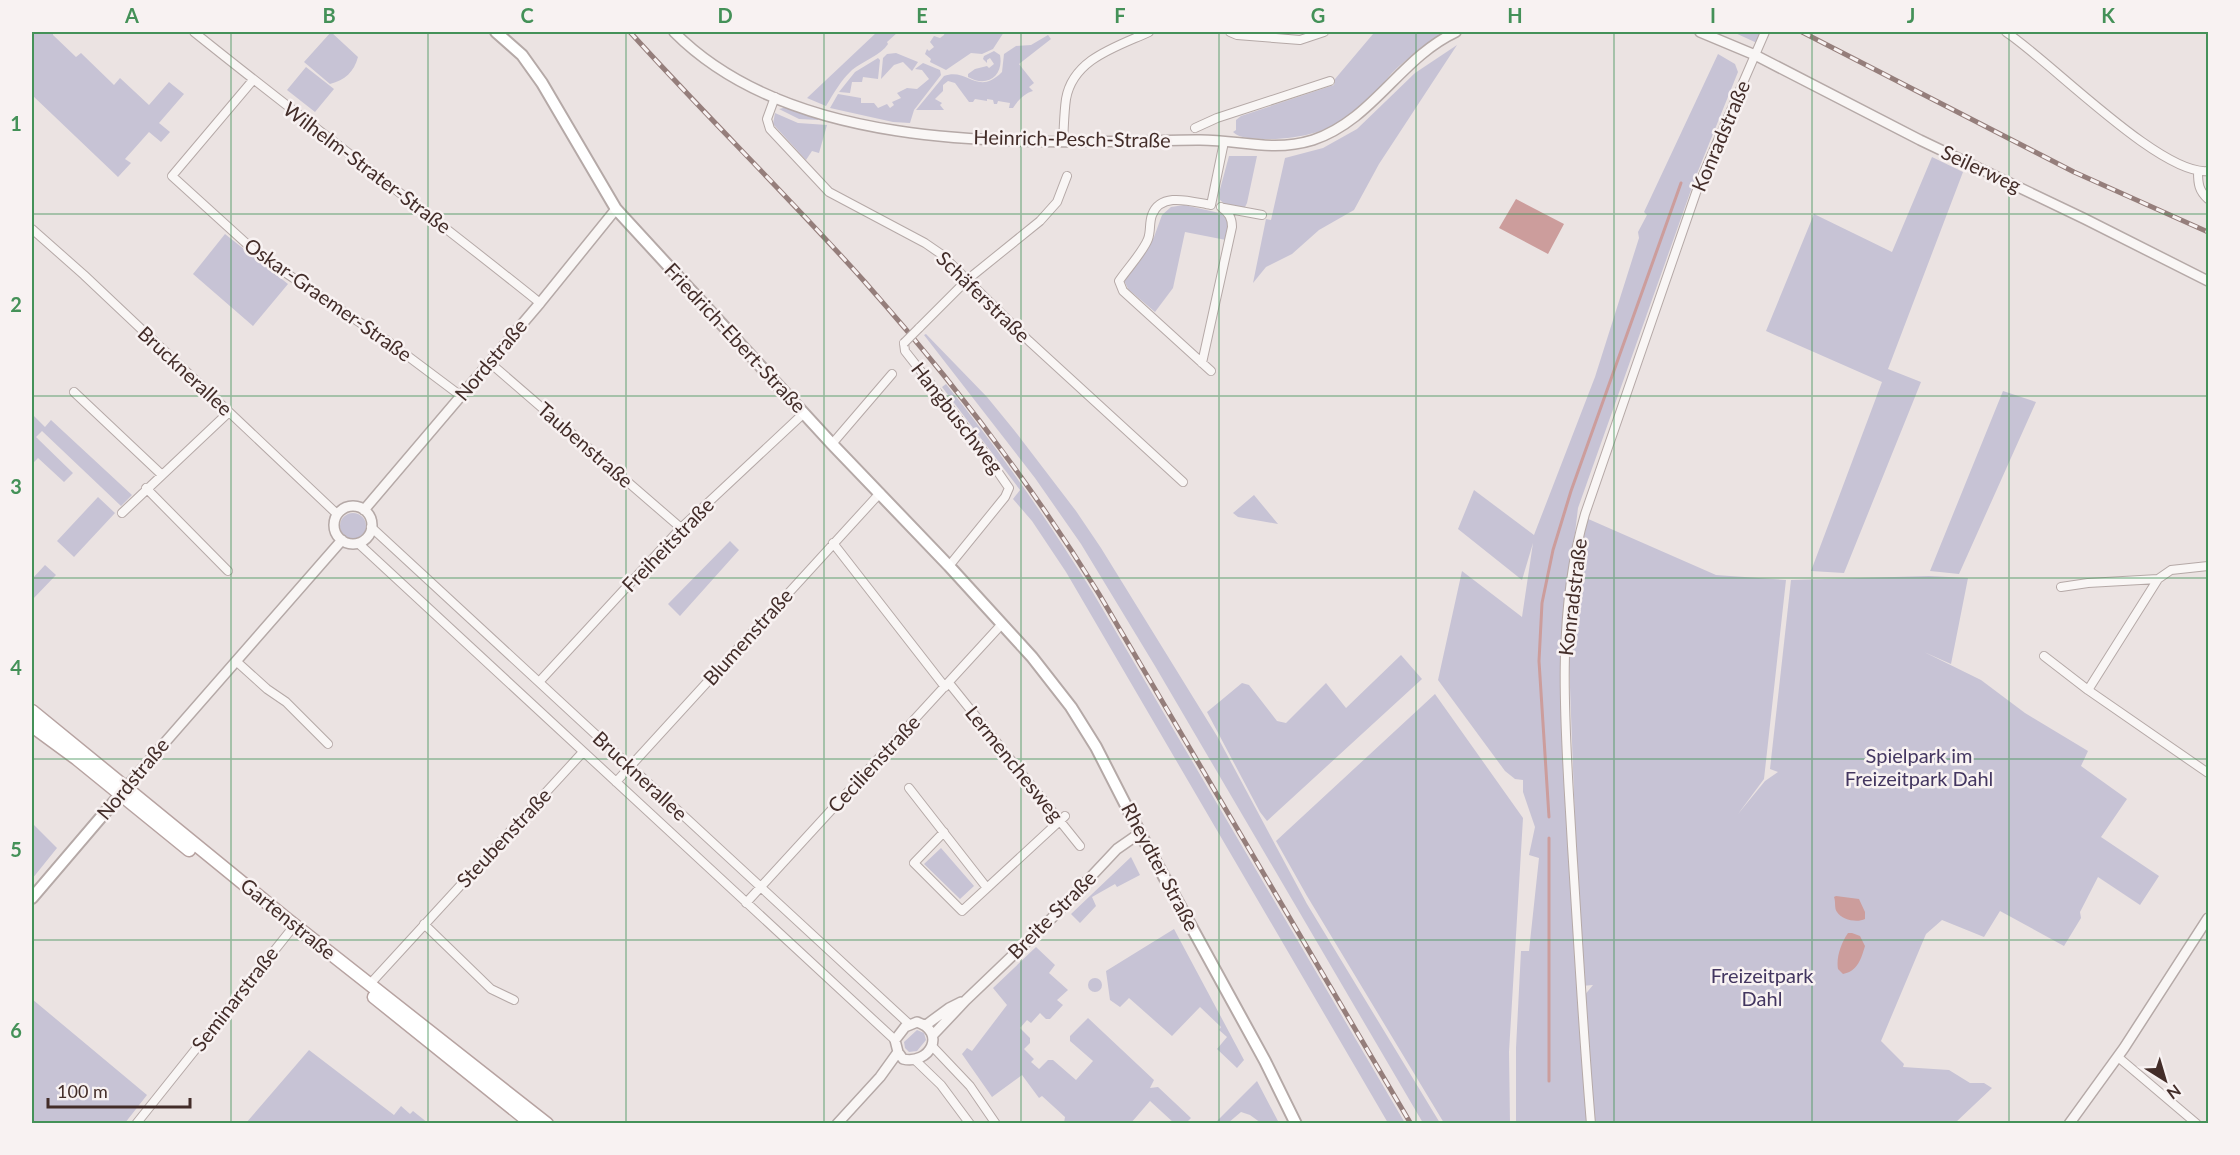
<svg xmlns="http://www.w3.org/2000/svg" width="2240" height="1155" font-family="Lato,sans-serif">
<rect width="100%" height="100%" fill="#ebe3e2"/>
<!-- green -->
<path fill="#c7c3d5" d="M32,32H53V35L76,57L81,53L114,85L120,78L149,105L169,82L184,94L159,123L170,132L161,142L149,132L125,159L131,163L118,177L32,95Z
M331,32L358,57C354,72 345,80 330,84L304,62Z
M877,32H898L887,42L888,44C881,55 863,61 852,70C841,80 834,93 826,106L807,98Z
M945,32H1004L993,49L982,54L971,53L946,70L930,62L931,59L925,54L927,49L929,51L934,47L930,42L934,36L940,38L944,35Z
M1373,32H1447C1427,43 1408,57 1392,73C1381,85 1371,100 1358,110C1331,132 1297,140 1263,139C1253,138 1240,139 1233,132L1236,130V120L1241,116L1334,85L1335,79L1373,34Z
M1733,32H1763L1757,43Z
M1048,35L1051,39L1019,64L1034,83L1029,87L1033,91C1025,93 1017,101 1013,108H1009L1010,103L998,101L997,104H994L993,100L987,99V101L975,99L973,102H969L955,83L948,81L943,85V91L935,99L942,103L940,105L944,110H916L944,76C968,67 977,97 1002,72L1004,54L1016,46L1031,45Z
M1457,45L1379,164L1354,210L1319,230L1292,254L1266,267L1253,283L1266,219L1271,220L1285,158L1323,148L1357,129L1415,73Z
M994,51L1000,55C1004,76 987,88 968,77V74L975,69L987,66L989,68L994,64L990,58L987,60V63L983,59L984,56Z
M896,53L918,62L912,71L903,62L894,65L881,79L883,58L887,54Z
M1718,54L1735,64L1738,72L1696,176L1578,508L1564,624C1570,791 1574,957 1587,1123H1516V1048L1521,951H1529L1539,858L1529,855L1535,827L1523,792V780L1515,779L1505,771L1438,680L1462,571L1522,617L1533,543L1522,580L1458,529L1474,490L1534,535L1595,377L1639,238L1638,232L1647,215L1644,212Z
M878,58L880,60L878,79L863,77L862,82H852L850,93L839,92L855,72Z
M923,63L940,70L941,75L914,110L910,123L893,122L830,108L838,94L861,98V103H874L878,108L887,104L890,108L894,105L892,102L901,98L897,93L907,88L917,89L929,79L922,70L915,69Z
M306,67L334,89L315,112L287,90Z
M787,107L818,118V120L799,119L779,109Z
M775,113L798,123L827,125L819,153L812,151L806,160L773,124Z
M1229,156H1257L1247,203L1244,209L1226,205L1220,200L1219,193Z
M1932,157L1963,172L1888,369L1921,382L1844,573L1811,571L1882,382L1766,331L1814,214L1892,252Z
M1184,205L1224,214L1230,222L1226,240L1185,232L1173,288L1155,312L1128,289L1124,280L1154,237L1162,215L1171,207Z
M225,234L288,284L253,326L193,274Z
M926,334L987,397L1014,430L1076,511L1101,548L1217,736L1307,904L1440,1123H1423L1155,666L1081,544L1035,478L924,335Z
M946,384C999,450 1047,519 1092,591L1405,1123H1388L1066,572L1032,521L1013,499L1020,490L942,387Z
M2003,391L2036,402L1959,574L1930,571Z
M32,414L45,427L51,420L132,495L121,506L42,431L36,437L73,473L64,482L38,458L32,464Z
M1254,495L1278,524L1238,517L1233,513Z
M98,497L115,513L74,557L57,541Z
M340 526a13 13 0 1 1 26 0a13 13 0 1 1-26 0Z
M1586,518L1716,575L1786,580L1764,779L1738,814L1765,781L1778,772L1770,769L1791,580L1929,576L1968,578L1951,664L1924,652L1981,680L2025,713L2088,751L2081,766L2127,799L2101,837L2159,876L2140,905L2098,877L2080,912L2081,918L2064,946L2000,911L1984,937L1942,920L1926,934L1881,1041L1904,1064L1903,1067L1949,1070L1970,1083H1984L1992,1088L1955,1123H1594L1583,997L1593,985L1581,986L1568,633L1576,559Z
M730,541L739,550L680,616L668,604Z
M45,565L56,575L32,600V579Z
M1401,655L1422,679L1267,821L1260,812L1207,712L1242,683L1249,685L1277,721L1286,723L1326,683L1346,708Z
M1435,694L1523,818L1509,1052L1510,1123H1444L1307,896L1276,841Z
M32,823L57,848L32,879Z
M941,848L974,886L960,899L924,864Z
M1131,857L1140,875L1117,887L1115,884L1092,897L1096,906L1080,923L1071,914Z
M1174,929L1244,1060L1237,1068L1217,1049L1227,1037L1219,1030L1221,1027L1200,1007L1172,1036L1129,998L1120,1007L1110,1000L1106,971Z
M1036,947L1055,965L1049,973L1068,990L1057,1000L1063,1005L1050,1019H1046L1040,1013L1031,1023L1027,1020L1020,1028L1030,1038V1043L1024,1049L1034,1059L1031,1062L1039,1069L1048,1060H1053L1076,1080L1093,1061L1070,1041V1036L1088,1018L1154,1080L1150,1088L1158,1087L1191,1118L1186,1123H1174L1150,1101L1131,1123H1064L1065,1117L1042,1096L1039,1098L1022,1075L992,1097L962,1054L967,1048L972,1051L1007,1005L993,988Z
M1088 985a7 7 0 1 1 14 0a7 7 0 1 1-14 0Z
M32,999L147,1095L125,1123H32Z
M917,1030L924,1033L926,1040L917,1051L909,1052L905,1048L904,1042Z
M309,1050L394,1115L401,1106L410,1114L413,1111L428,1123H246Z
M1257,1081L1279,1123H1261L1250,1115L1241,1112L1228,1123H1215Z"/>
<!-- water -->
<path fill="#cc9d9c" d="M1516,199L1564,224L1548,254L1499,228Z
M1836,896L1859,899L1865,912V919C1857,923 1842,920 1837,912C1834,908 1836,902 1834,897Z
M1852,933L1860,936L1865,946C1861,959 1858,971 1843,974L1838,969C1836,958 1841,943 1848,933Z"/>
<g fill="none" stroke-linecap="round" stroke-linejoin="round">
<!-- stream -->
<path stroke="#cc9d9c" stroke-width="3" d="M1549,817L1539,661L1542,603L1553,550L1571,491L1681,183
M1549,1081V838"/>
<defs>
<path id="minor" d="M194,32C308,124 426,211 540,303
M1230,32L1237,35L1300,40L1324,32
M2006,32C2050,61 2161,176 2208,171
M253,80L172,176L259,255L389,342L461,396
M775,97L767,119L770,129L829,192L925,243L941,254L1029,341L1183,482
M1195,128L1217,118L1330,81
M1063,141C1064,127 1064,113 1066,99C1073,59 1116,47 1149,32
M2198,172C2198,184 2199,191 2208,199
M1224,208L1262,215
M32,229L84,275L337,514
M919,328L967,280L1040,221L1057,202L1067,176
M904,343L905,351L982,449L1009,488L1005,497L949,566
M489,362L681,528
M1202,363L1232,227C1232,218 1229,213 1221,207
M1211,371L1123,291L1119,281C1127,269 1143,252 1148,239C1151,231 1149,223 1152,215C1161,191 1192,202 1211,205L1224,142
M74,392L162,475
M832,444L892,374
M146,488L228,571
M122,513L229,412
M371,527L909,1024
M358,543L895,1040
M833,543L945,687
M2061,587L2088,583L2158,579L2171,570L2208,566
M2044,656L2088,690L2208,773
M236,661L267,689L286,702L328,744
M539,682L681,528L804,413
M949,683L1080,846
M2088,690L2158,579
M616,782L880,493
M909,788L987,888L1065,816
M944,832L914,863L962,911L987,888
M746,903L1001,625
M424,924L491,989L514,1000
M370,984L583,752
M932,1046L970,1086L996,1124
M2118,1057L2197,1124
M915,1060L941,1085L970,1124
M136,1124L290,931
M1591,1124C1583,1031 1578,938 1572,846C1566,736 1554,621 1585,514L1699,184L1765,32"/>
<path id="tertiary" d="M674,32C799,158 1032,142 1197,140C1238,139 1271,153 1313,140C1373,120 1400,58 1456,32
M1700,32L1755,55L1920,140L2085,219L2208,281
M334 525a19 19 0 1 1 38 0a19 19 0 1 1-38 0Z
M364,510L540,303L616,209
M126,787L342,540
M917,1022C947,1032 930,1065 903,1059L898,1052L895,1040L905,1027Z
M926,1025L949,1008L961,1002
M933,1035L966,1000L1055,915L1117,849L1140,833
M837,1124L880,1077L898,1052
M2069,1124L2124,1048L2208,918"/>
<path id="secondary" d="M496,32L522,55L542,83L616,209L832,444L949,566L1032,657L1071,707L1096,747L1140,833L1265,1061L1296,1124
M32,898L125,789"/>
<path id="primary" d="M32,711L288,920L547,1124
M32,726L77,759L189,850
M374,997L532,1124"/>
</defs>
<!-- minor casing -->
<use href="#minor" stroke="#b5a9a7" stroke-width="10"/>
<!-- tertiary casing -->
<use href="#tertiary" stroke="#b5a9a7" stroke-width="12"/>
<!-- secondary casing -->
<use href="#secondary" stroke="#b5a9a7" stroke-width="14"/>
<!-- primary casing -->
<use href="#primary" stroke="#b7a3a1" stroke-width="15"/>
<!-- minor -->
<use href="#minor" stroke="#f9f6f5" stroke-width="8"/>
<!-- tertiary -->
<use href="#tertiary" stroke="#f9f6f5" stroke-width="9"/>
<!-- secondary -->
<use href="#secondary" stroke="#fff" stroke-width="10"/>
<!-- primary -->
<use href="#primary" stroke="#fff" stroke-width="12"/>
<defs>
<path id="rail" d="M630,32C706,116 788,196 864,281C951,379 1030,482 1099,594L1411,1124
M1802,32L2074,172L2208,232"/>
</defs>
<!-- rail casing -->
<use href="#rail" stroke="#957e7b" stroke-width="5"/>
<!-- rail -->
<use href="#rail" stroke="#f8f2f2" stroke-width="3" stroke-dasharray="9" stroke-linecap="butt"/>
<defs>
<path id="minor-bridge" d="M904,343L919,328"/>
</defs>
<!-- minor-bridge casing -->
<use href="#minor-bridge" stroke="#b5a9a7" stroke-width="10" stroke-linecap="butt"/>
<!-- minor-bridge -->
<use href="#minor-bridge" stroke="#f9f6f5" stroke-width="8"/>
</g>
<!-- grid -->
<path fill="none" stroke="#449158" stroke-width="1.5" stroke-opacity="0.55" d="M231,32V1124M428,32V1124M626,32V1124M824,32V1124M1021,32V1124M1219,32V1124M1416,32V1124M1614,32V1124M1812,32V1124M2009,32V1124M32,214H2208M32,396H2208M32,578H2208M32,759H2208M32,940H2208"/>
<g text-anchor="middle" stroke-width="5" stroke-linejoin="round" paint-order="stroke">
<!-- street labels -->
<g font-size="20" fill="#432d29" stroke="#f8f2f2">
<text transform="translate(1721 136) rotate(-67)" y="7">Konradstraße</text>
<text transform="translate(1072 139) rotate(1)" y="7">Heinrich-Pesch-Straße</text>
<text transform="translate(367 168) rotate(37)" y="7">Wilhelm-Strater-Straße</text>
<text transform="translate(1981 169) rotate(25)" y="7">Seilerweg</text>
<text transform="translate(983 297) rotate(44)" y="7">Schäferstraße</text>
<text transform="translate(328 300) rotate(35)" y="7">Oskar-Graemer-Straße</text>
<text transform="translate(735 338) rotate(47)" y="7">Friedrich-Ebert-Straße</text>
<text transform="translate(491 360) rotate(-50)" y="7">Nordstraße</text>
<text transform="translate(185 371) rotate(43)" y="7">Brucknerallee</text>
<text transform="translate(957 418) rotate(52)" y="7">Hangbuschweg</text>
<text transform="translate(585 445) rotate(41)" y="7">Taubenstraße</text>
<text transform="translate(668 545) rotate(-46)" y="7">Freiheitstraße</text>
<text transform="translate(1573 597) rotate(-83)" y="7">Konradstraße</text>
<text transform="translate(748 637) rotate(-48)" y="7">Blumenstraße</text>
<text transform="translate(874 764) rotate(-47)" y="7">Cecilienstraße</text>
<text transform="translate(1014 764) rotate(51)" y="7">Lermenchesweg</text>
<text transform="translate(640 776) rotate(43)" y="7">Brucknerallee</text>
<text transform="translate(133 779) rotate(-50)" y="7">Nordstraße</text>
<text transform="translate(504 838) rotate(-47)" y="7">Steubenstraße</text>
<text transform="translate(1160 867) rotate(62)" y="7">Rheydter Straße</text>
<text transform="translate(1052 915) rotate(-45)" y="7">Breite Straße</text>
<text transform="translate(288 919) rotate(39)" y="7">Gartenstraße</text>
<text transform="translate(235 999) rotate(-52)" y="7">Seminarstraße</text>
</g>
<!-- park labels -->
<g font-size="20" fill="#433660" stroke="#f8f2f2">
<text x="1919" y="763">Spielpark im<tspan x="1919" dy="23">Freizeitpark Dahl</tspan></text>
<text x="1762" y="983">Freizeitpark<tspan x="1762" dy="23">Dahl</tspan></text>
</g>
</g>
<!-- border -->
<rect width="2240" height="1155" fill="none" stroke="#f8f2f2" stroke-width="66"/>
<!-- north arrow -->
<g transform="translate(2165 1080) rotate(143)" stroke="#f8f2f2" stroke-width="4.5" paint-order="stroke">
<path d="M0-4.5L10 22L0 15L-10 22Z" fill="#432d29"/>
<text y="-9" font-size="16" font-weight="bold" text-anchor="middle" fill="#432d29">N</text>
</g>
<!-- scale -->
<path d="M48 1098v9h142v-9" fill="none" stroke="#432d29" stroke-width="3"/>
<text x="57" y="1098" font-size="18" fill="#432d29" stroke="#f8f2f2" stroke-width="4.5" paint-order="stroke">100 m</text>
<rect x="33" y="33" width="2174" height="1089" fill="none" stroke="#449158" stroke-width="2"/>
<g font-size="20" text-anchor="middle" font-weight="bold" fill="#449158">
<text x="132" y="23">A</text>
<text x="329" y="23">B</text>
<text x="527" y="23">C</text>
<text x="725" y="23">D</text>
<text x="922" y="23">E</text>
<text x="1120" y="23">F</text>
<text x="1318" y="23">G</text>
<text x="1515" y="23">H</text>
<text x="1713" y="23">I</text>
<text x="1911" y="23">J</text>
<text x="2108" y="23">K</text>
<text x="16" y="131">1</text>
<text x="16" y="312">2</text>
<text x="16" y="494">3</text>
<text x="16" y="675">4</text>
<text x="16" y="857">5</text>
<text x="16" y="1038">6</text>
</g>
</svg>
